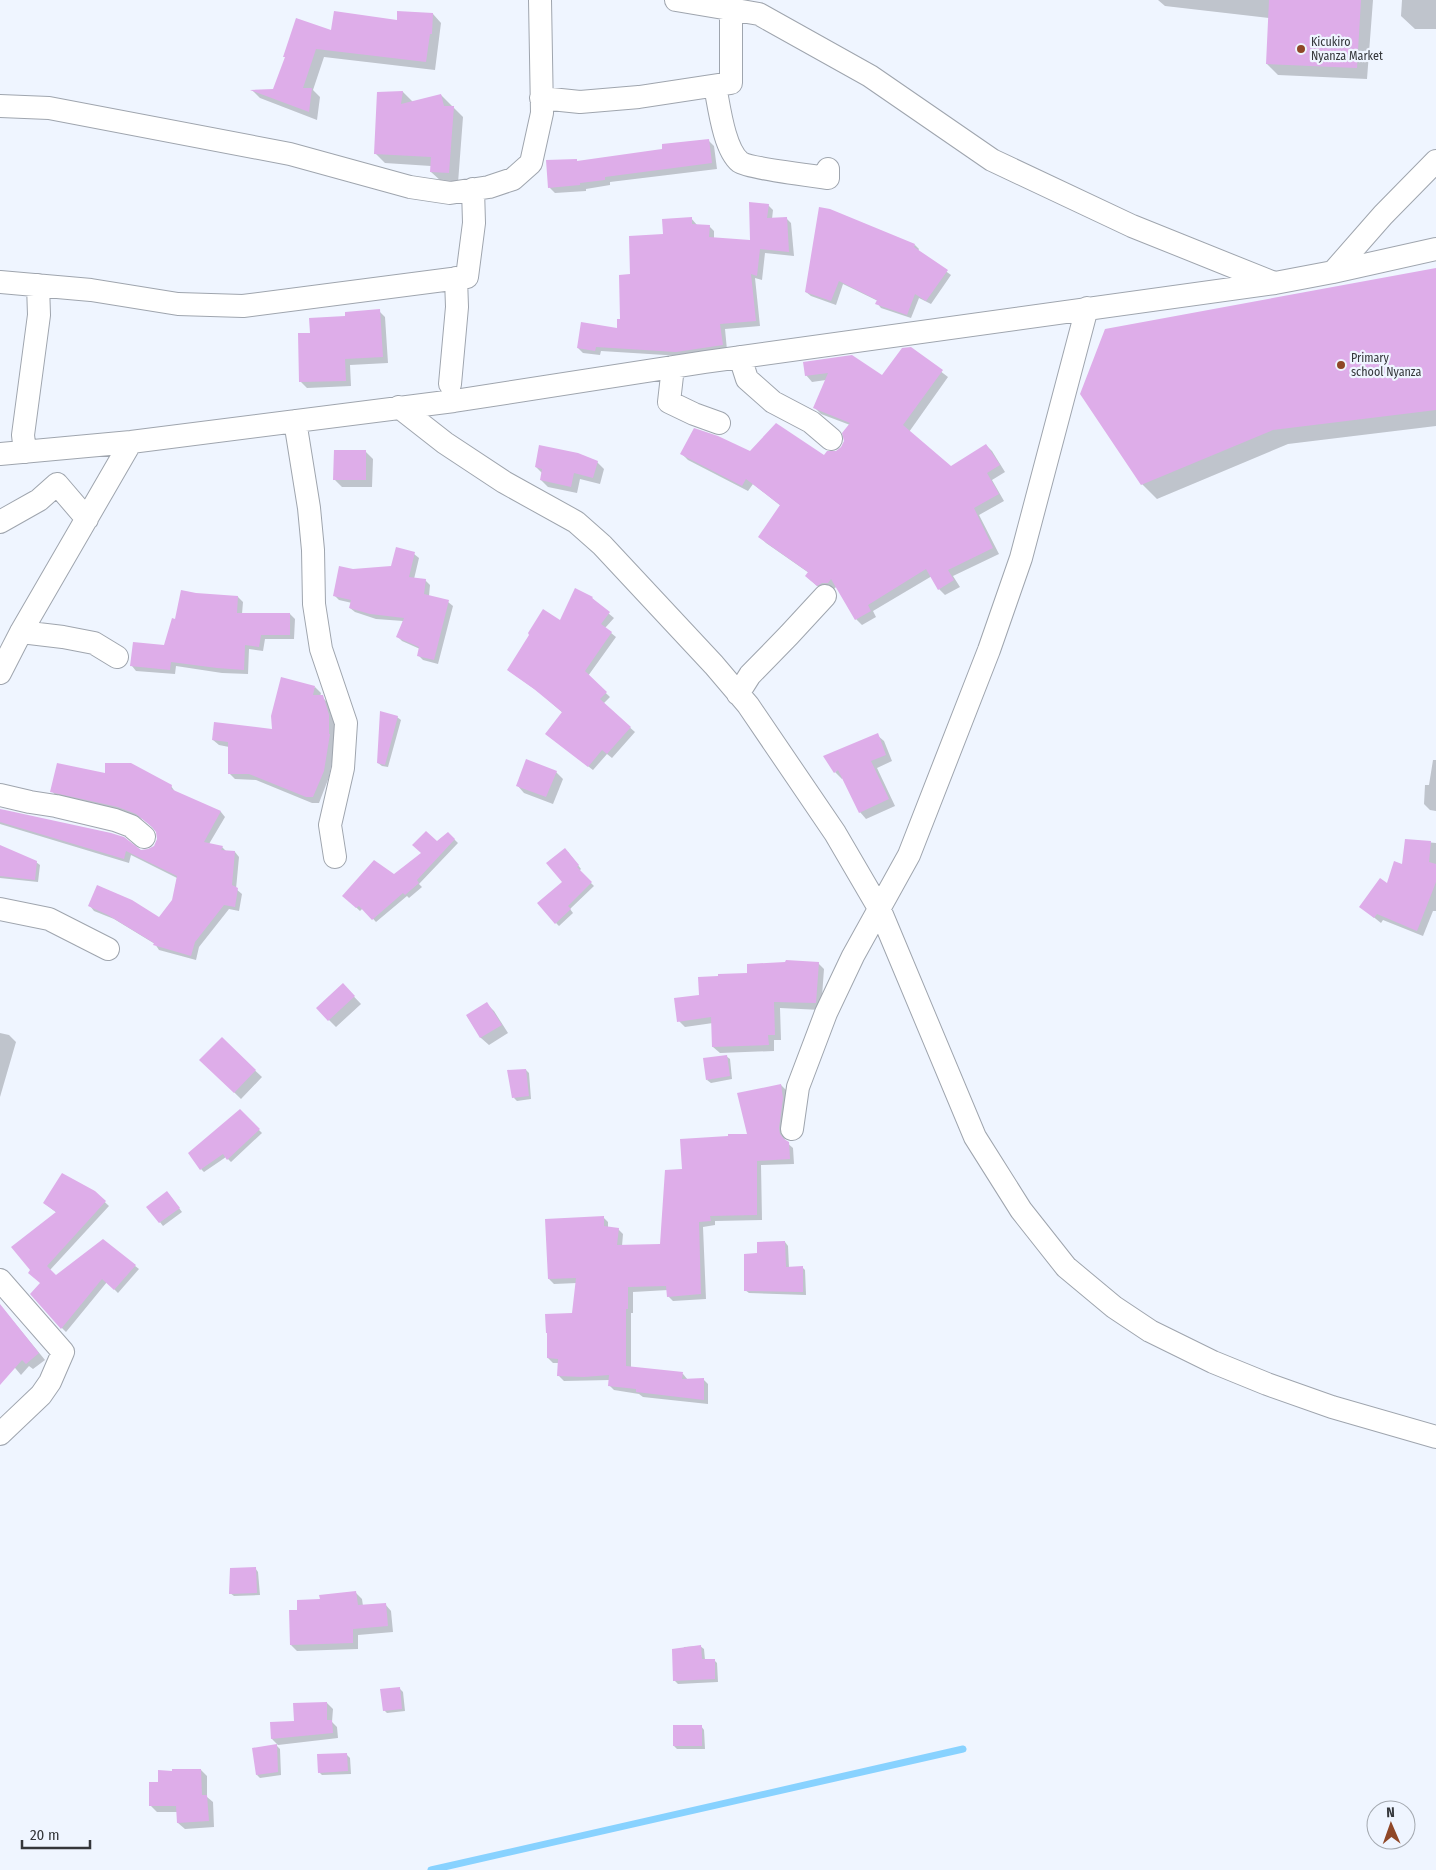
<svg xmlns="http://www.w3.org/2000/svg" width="1436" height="1870" font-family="'Fira Sans Condensed',sans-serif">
<rect width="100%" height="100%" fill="#eff5ff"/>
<!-- shadow -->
<path fill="#0003" d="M1158,0H1373L1367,79L1278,75L1267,64L1269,18L1165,6Z
M1402,0H1436V29H1415L1401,16Z
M433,14L441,23L435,70L324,57L313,90L320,97L317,120L260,98L253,91L274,90L286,58L284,56L398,22Z
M403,92L413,102L441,95L463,117L458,183L441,181L431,172V166L385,163L375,153L379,93Z
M708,140L714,146L717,169L610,182V185L586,189V191L555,193L549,187L576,160L578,162L663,150Z
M768,205L773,210L772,219L786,218L791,223L794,256L765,253L762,280L755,278L760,326L725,329L727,350L681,356L601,351L600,355L583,353L578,348L618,329L631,276L664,236L691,218L697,225L709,226L714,231V239L751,241Z
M915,245L919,249L918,251L951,275L931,304L919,298L911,318L881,308L877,303L878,301L843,284L836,305L811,296L806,292Z
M1436,269V426L1288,444L1157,499L1142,484Z
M379,311L385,317L388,363L350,365L351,386L307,388L301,382L311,334L347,317Z
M910,348L948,377L909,432L951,468L986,445L992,451L1005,472L992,480L1004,501L979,515L999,554L953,576L960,587L945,595L939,589L932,576L873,611L876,617L862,625L856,619L837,586L834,589H828L824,592L806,576L809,573L766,543L760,537L781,506L753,484L748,491L688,460L682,454L750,453L824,457L836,452L842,448L850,425L821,414L815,408L826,380L812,382L806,375L804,363L883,377Z
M366,452L373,459L372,487H342L335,480Z
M597,462L604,469L600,484L580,479L577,493L548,487L541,480L542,473L536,467Z
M414,554L419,558L414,579L425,580L430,585L429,596L448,602L453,606L438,664L423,660L419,656L420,649L402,641L398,637L403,621L376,619L355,612L350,608L352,603L339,600L334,595L353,570L392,568Z
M196,594L238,597L243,602L242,614H290L295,619L294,639H265L263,651L249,649L248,674L222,673L176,666L175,674L136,671L132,666L165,646L176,620Z
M592,598L596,603L614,618L605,628L616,637L588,676L610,697L603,704L635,732L612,758L607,754L593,770L546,734L563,713L540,693L508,670L561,622Z
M315,687L321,693L320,697H322L328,703L335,722L336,741L329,777L319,803H312L256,780L235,779L229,773V747L219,745L213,740L273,730Z
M397,717L401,720L388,767L382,766L378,763Z
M877,735L884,741L892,761L877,768L895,806L866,819L860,812L843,778L842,779L835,772Z
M1433,760H1436V811L1430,810L1424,804L1425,785H1429Z
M556,772L563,779L553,804L524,793L517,785Z
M171,786L176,793L221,812L225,817L209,844L222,847L227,852H235L239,857L236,889L242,894L239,911L229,909L199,947L196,960L159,950L155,944L114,919L94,911L90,906L160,919L173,900L177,878L131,855L129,863L0,824V811L141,851H148L155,846L158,839V833L145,820L124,811L56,796L52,791Z
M448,833L458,843L419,884L422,887L409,898L407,896L376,922L363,908L360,911L344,896L394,875Z
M1406,840L1436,843V911H1433L1423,936L1383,920L1381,923L1361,907L1388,885L1403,866Z
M0,847L36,862L40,865L38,882L0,878Z
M568,852L581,869L579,871L594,886L570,909L573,913L559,926L556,923Z
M818,963L824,969L821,1010L780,1008L781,1040H774V1051L720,1053L713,1047V1023L685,1027L679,1021L700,996L749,974Z
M343,985L361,1004L336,1027L317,1008Z
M487,1004L494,1011L508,1033L489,1045L481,1038L467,1016Z
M0,1033L9,1035L16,1042L0,1097Z
M222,1039L262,1077L241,1099L201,1060Z
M726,1056L730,1059L732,1079L711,1083L707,1080Z
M526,1070L529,1073L531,1099L517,1101L514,1098Z
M781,1085L786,1090L788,1104L784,1133L785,1141L793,1148L794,1164L761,1165L762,1220L715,1221V1225L703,1227L706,1299L673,1301L668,1296V1290L633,1292V1313H631V1368L683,1374L688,1380L703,1379L708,1384V1404L643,1397L639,1394L614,1390L609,1385L610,1380L564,1381L559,1376V1363H553L548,1358L573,1314L577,1283L554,1284L549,1279L603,1217L608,1222V1228L618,1229L623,1234L622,1246L661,1245L683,1170L748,1136Z
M240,1111L262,1133L231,1162L226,1157L204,1172L201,1169Z
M94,1192L109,1206L50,1270L56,1277L103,1241L139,1269L118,1293L107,1282L66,1332L56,1322L41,1283L57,1213L44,1203Z
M170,1196L182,1212L163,1226L148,1207Z
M785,1242L788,1246L789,1268L802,1267L805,1270L806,1295L749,1293L745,1290L758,1254Z
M0,1305L45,1360L33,1369L29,1366L21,1375L0,1350Z
M255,1568L258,1572L260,1595L234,1596L230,1593Z
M356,1593L362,1599L363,1606L385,1604L391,1611L393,1632L358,1635V1649L297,1651L291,1645L299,1611L321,1600Z
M700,1646L704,1649L705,1660H714L717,1663L718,1682L678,1684L674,1680L684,1647Z
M399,1688L403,1692L405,1711L387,1713L384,1710Z
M327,1703L333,1709L332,1722L337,1727L338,1738L278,1745L272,1739L271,1723L296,1722Z
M701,1726L704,1730L705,1749H677L674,1746Z
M277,1746L280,1749L281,1775L260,1778L257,1775Z
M346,1754L350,1758L351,1774L322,1775L319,1772Z
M201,1770L207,1776V1797L213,1802L214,1827L185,1829L178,1823V1812H157L151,1806L159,1783Z"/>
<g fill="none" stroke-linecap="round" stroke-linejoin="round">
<!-- stream -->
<path stroke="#88d2ff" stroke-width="7" d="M431,1870L963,1749"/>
</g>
<!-- building -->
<path fill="#deade9" d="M1269,0H1361L1357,68L1266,64Z
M334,11L397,20V11L433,13L432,34H430L426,62L316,49L303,88H312L309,112L250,90L273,89L285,57H283L296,18L331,30Z
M403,91L401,104L441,94L444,106H454L449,173L430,172L431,157L374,154L377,92Z
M709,139L712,163L605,177V180L580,183V185L548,188L546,160L577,159V161L662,149V144Z
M749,202L769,204L767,218L787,217L789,252L760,249L757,276L751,274L756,321L720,324L723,345L676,352L596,347L595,351L577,348L581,322L617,328V319H620L619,275L630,274L629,236L663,234L662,219L692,217V224L710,225L709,237L750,240Z
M819,207L830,209L915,244L914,247L948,270L926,301L915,294L907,315L875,304L877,300L839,281L831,301L805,292Z
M1436,268V410L1273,430L1141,485L1080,394L1105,329Z
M380,309L383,357L345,359L346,381L299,382L298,333H310L309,318L345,316V312Z
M911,347L943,370L903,425L951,466L986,444L1000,465L987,473L999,494L974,508L993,548L948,570L954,580L938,590L926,569L868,605L871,611L855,620L831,579L828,583H822L817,586L805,576L808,572L758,537L780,505L746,479L742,486L680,454L694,428L718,436L750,451L776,423L824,455L827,451H836L841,447L844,441L842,433L850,423L813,408L828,373L805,376L803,362L852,355L882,375L902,348Z
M539,445L578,453L598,461L593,478L574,473L571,487L540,480L542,469L535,467Z
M334,450H366V480H333Z
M396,547L415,552L409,577L426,579L424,594L449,600L434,660L417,656L419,647L396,637L404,618L370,614L349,608L351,600L333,596L339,566L353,569L391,566Z
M575,588L593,597L592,598L610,612L601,624L612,632L585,671L607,692L600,699L631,727L607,754L602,750L588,767L545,734L562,712L534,689L507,670L529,635L528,633L543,609L560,620Z
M181,590L196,593L238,596L237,613H290V635H261L259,647L245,645L244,670L217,668L171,662L170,670L130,666L133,642L164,645L172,618L175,619Z
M281,677L315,686L313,695H323L329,715V734H330L324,771L313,797H306L249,774H228V742L212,740L214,722L272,729L271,716Z
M380,711L398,716L385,765L377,763Z
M878,733L886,755L871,761L889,799L859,813L838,770L834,773L823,756Z
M526,759L557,771L546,797L516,786Z
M57,763L105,773V763H131L172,785L171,789L221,811L204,842L223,846L221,850L235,851L232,885L238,888L235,907L224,905L195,942L191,956L153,945L154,943L108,915L88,906L97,885L132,900L159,917L172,900L177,876L126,851L124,859L0,822V809L5,810L111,833L124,837L141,850L148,849L154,846L157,839L156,832L152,827L136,814L118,807L50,792Z
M426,831L437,841L448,832L455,839L417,880L419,883L405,895L403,893L372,920L359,906L356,908L342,896L374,860L394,874L421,853L412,845Z
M1405,839L1431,841L1429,862L1436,864V882L1417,931L1377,914L1374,918L1359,907L1380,878L1387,883L1394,861L1402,864Z
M0,845L37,861L35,880L0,876Z
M565,848L579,865L577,867L592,882L568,906L571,909L555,924L537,903L562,882L546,863Z
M786,960L819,962L816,1003L774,1002L775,1035H768L769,1045L712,1047L711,1017L677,1022L674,998L699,995L698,977L718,976V974L747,973V964L785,962Z
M343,983L355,996L328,1021L316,1008Z
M487,1002L502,1025L480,1038L466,1015Z
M222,1037L256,1070L234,1093L199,1060Z
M727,1055L730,1076L706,1080L703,1058Z
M526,1069L529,1096L512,1098L507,1070Z
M781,1084L783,1098L779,1128L780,1134L784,1139L789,1142L790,1159L757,1161V1215L710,1216L711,1221L699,1222L701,1294L667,1297L666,1286L628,1287V1309H626V1366L683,1372L682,1379L704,1378V1400L636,1392V1389L608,1386L609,1375L584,1377L557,1376L558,1359L547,1358V1333H546L545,1314L572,1313L576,1278L548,1279L545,1219L604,1216V1226L619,1228L617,1245L660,1244L665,1170L682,1169L680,1139L728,1136V1134H747L737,1093Z
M240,1109L260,1129L227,1160L223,1154L200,1170L188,1153Z
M62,1173L95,1191L106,1201L47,1266L56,1275L103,1239L136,1265L114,1290L102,1279L61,1329L30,1294L40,1283L28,1273L30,1270L11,1247L56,1212L43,1203Z
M167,1191L180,1208L159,1223L146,1207Z
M785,1241L786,1267L803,1266V1292L744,1291V1254L757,1253V1242Z
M0,1304L39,1353L26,1364L22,1360L0,1385Z
M256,1567L257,1593L229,1594L230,1568Z
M356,1591L358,1605L386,1603L388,1626L353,1629V1643L290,1645L289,1610H297V1600L320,1599L319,1595Z
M701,1645L702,1659H715V1679L673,1681L672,1649Z
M400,1687L402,1709L383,1711L380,1689Z
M327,1702V1720H332L333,1733L271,1739L270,1722L294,1721L293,1703Z
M673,1725H702V1746H673Z
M277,1744L278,1772L256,1775L252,1748Z
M347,1753L348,1771L318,1773L317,1754Z
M172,1769H201L202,1795H207L209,1821L177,1823L176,1806H149V1782H158V1770L172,1771Z"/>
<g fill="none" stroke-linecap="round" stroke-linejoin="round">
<defs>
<path id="minor" d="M676,0L759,14L870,76L992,160L1132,226L1274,283
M715,86C719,106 724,149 740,162C748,168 813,176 828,178V169
M541,98L580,102L639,97L731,83V9
M0,106L49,108L290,154L410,187L450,193L489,187L513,179L531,163L542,113L540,0
M1333,272L1383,215L1436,161
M0,282L91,290L178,304L243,306L467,277L474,223L473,189
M740,357L747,379L773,402L811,422L831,439
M673,367L669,402L694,414L719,423
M450,384L457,307L456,278
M399,407L445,443L504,482L576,522L602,545L714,665L748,705L835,833L880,910L975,1137L1021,1210L1066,1267L1114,1307L1150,1331L1213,1362L1267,1384L1332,1407L1436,1437
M295,421L309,508L313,550L314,604L321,649L346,723L343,768L330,825L335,857
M25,452L23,435L39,315L38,285
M0,454L131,442L454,401L705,362L1275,283L1333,272L1436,249
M0,522L39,500L57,484L87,519
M21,632L63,637L94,643L117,657
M0,673L21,632L131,442
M738,694L750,675L789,635L825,596
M0,795L30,802L56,806L115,820L131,826L144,837
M0,909L49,919L108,949
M792,1129L798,1087L826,1013L853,956L909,855L989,650L1021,558L1087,308
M0,1280L63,1352L50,1382L41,1395L0,1434"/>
</defs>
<!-- minor casing -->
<use href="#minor" stroke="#9fa5ae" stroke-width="24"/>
<!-- minor -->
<use href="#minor" stroke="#fff" stroke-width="22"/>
</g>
<!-- markers -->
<g fill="#8f4727" stroke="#eff5ff" stroke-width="2">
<circle cx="1301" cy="49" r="5"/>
<circle cx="1341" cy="365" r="5"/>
</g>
<g text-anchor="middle" stroke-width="4.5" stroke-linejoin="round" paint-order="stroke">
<!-- poi labels -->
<g font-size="12" fill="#34363a" stroke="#eff5ff" text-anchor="start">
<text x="1311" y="46">Kicukiro<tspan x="1311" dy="14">Nyanza Market</tspan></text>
<text x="1351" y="362">Primary<tspan x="1351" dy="14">school Nyanza</tspan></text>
</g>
</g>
<!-- north arrow -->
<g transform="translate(1391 1825) rotate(358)"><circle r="24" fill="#eff5ff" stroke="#a4a9b0"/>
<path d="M0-4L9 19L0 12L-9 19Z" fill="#8f4727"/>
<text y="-8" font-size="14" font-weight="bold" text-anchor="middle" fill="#34363a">N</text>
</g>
<!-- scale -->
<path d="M22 1840v8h68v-8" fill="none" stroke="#34363a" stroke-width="2.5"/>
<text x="30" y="1840" font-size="15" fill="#34363a" stroke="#eff5ff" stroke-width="4" paint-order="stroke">20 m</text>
</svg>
